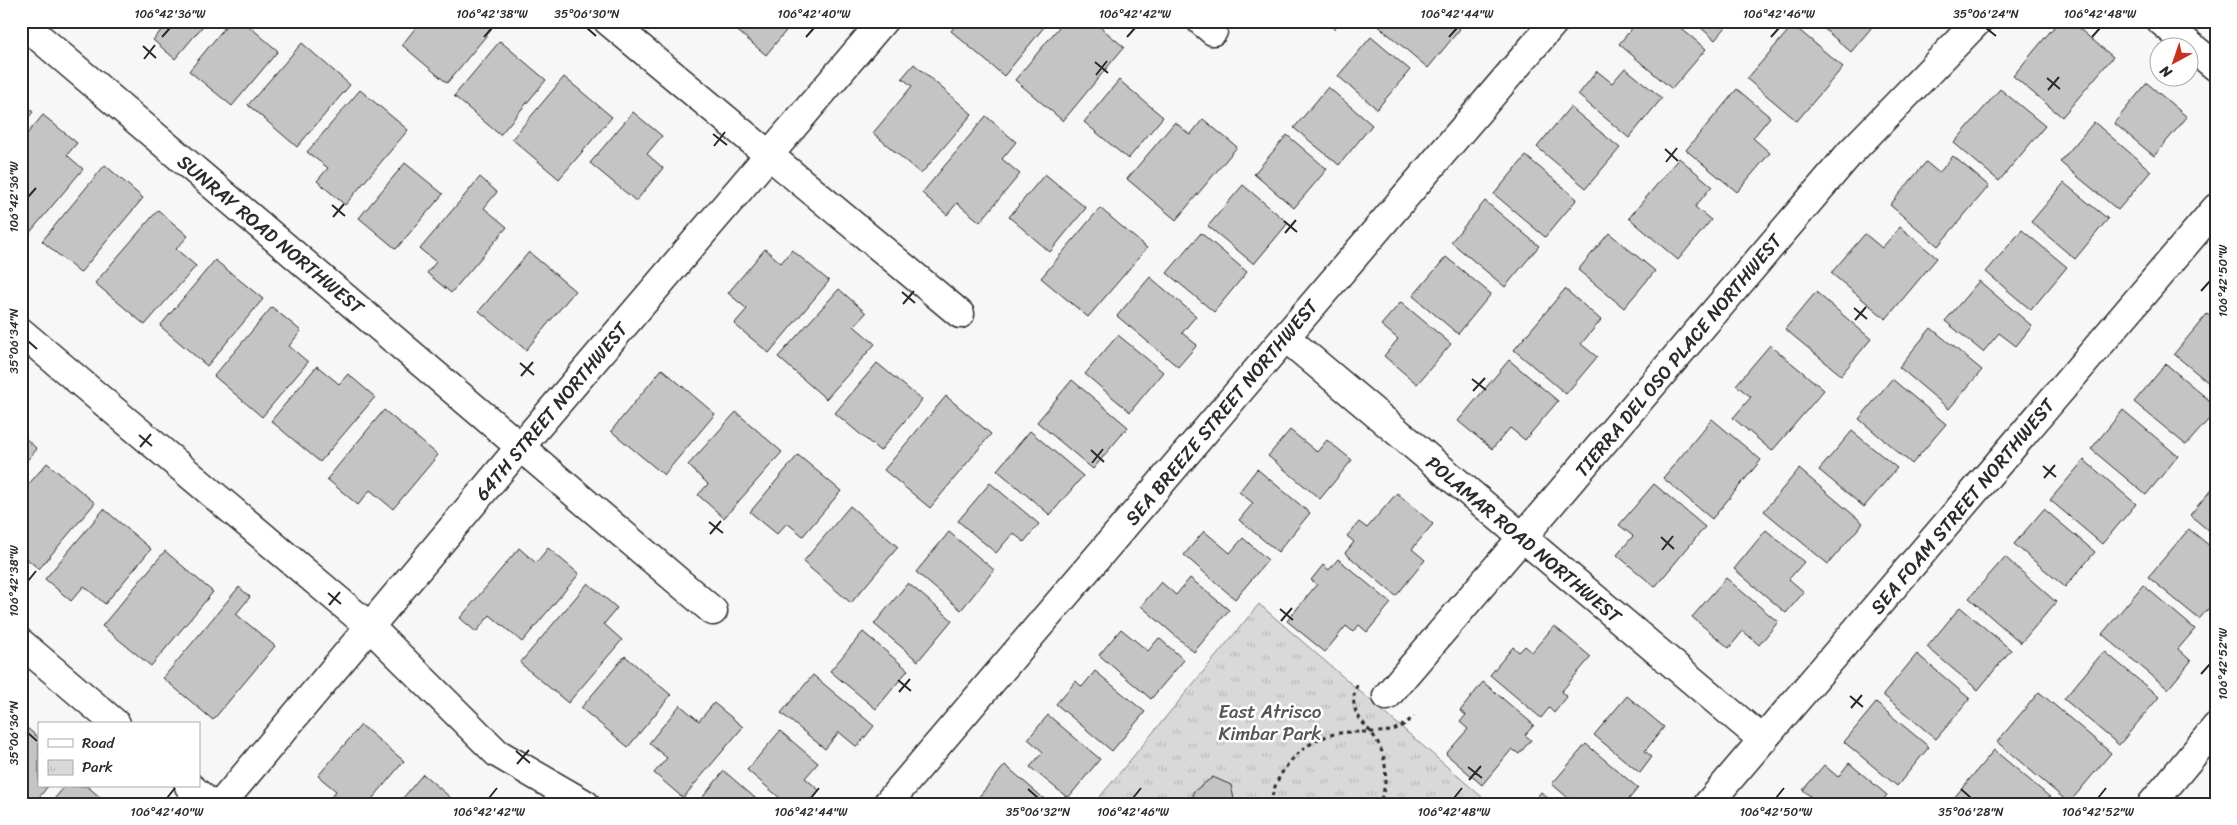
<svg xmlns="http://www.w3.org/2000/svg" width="2237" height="825" font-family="Sriracha,sans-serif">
<defs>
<pattern id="park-tufts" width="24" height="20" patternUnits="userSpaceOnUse" patternTransform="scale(1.25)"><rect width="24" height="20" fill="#d9d9d9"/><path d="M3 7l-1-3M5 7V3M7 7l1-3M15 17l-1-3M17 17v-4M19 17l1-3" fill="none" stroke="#bababa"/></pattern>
</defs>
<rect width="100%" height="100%" fill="#f7f7f7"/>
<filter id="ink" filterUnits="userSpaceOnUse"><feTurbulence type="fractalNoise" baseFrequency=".02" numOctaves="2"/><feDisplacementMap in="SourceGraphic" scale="10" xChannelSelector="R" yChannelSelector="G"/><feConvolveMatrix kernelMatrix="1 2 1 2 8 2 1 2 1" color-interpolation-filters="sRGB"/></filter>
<g filter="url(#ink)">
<!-- park -->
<path fill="url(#park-tufts)" stroke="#828282" d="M1259,604L1490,804H1094Z"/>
<!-- building -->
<path fill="#c4c4c4" stroke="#2b2b2b" d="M157,21H207L175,59L153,40L164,27Z
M230,21H243L278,51L232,106L189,71Z
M421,21H480L491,30L447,83L402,45Z
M726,21H794L766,55Z
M959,21H1049L1004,76L951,31Z
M1064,21H1093L1124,47L1063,121L1015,80Z
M1325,21H1341L1334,29Z
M1378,21H1451L1460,29L1428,68L1376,24Z
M1638,21H1672L1706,49L1672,89L1619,44Z
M1693,21H1731L1715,40Z
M1815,21H1877L1851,52Z
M2059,21H2070L2113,57L2062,117L2013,76Z
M1793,25L1843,67L1797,121L1747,79Z
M1371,37L1410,70L1377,109L1338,76Z
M500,41L546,80L500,135L454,96Z
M302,43L350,85L297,147L248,105Z
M914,64L972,114L921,174L873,133L912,86L902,78Z
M1625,68L1662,98L1629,138L1578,95L1597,71L1612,83Z
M564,77L612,117L559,179L512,139Z
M1119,80L1163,117L1128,159L1084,122Z
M2147,83L2187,117L2154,156L2114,123Z
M1328,87L1372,125L1339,165L1294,128Z
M1737,89L1770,117L1753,138L1770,153L1737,192L1686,150Z
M2000,89L2045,126L1999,181L1954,143Z
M360,90L408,130L345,205L317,181L328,168L307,152Z
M21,102L33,112L21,126Z
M1570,107L1620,148L1586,188L1537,147Z
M633,112L662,136L647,154L663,168L636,201L590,163Z
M43,115L77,143L67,155L83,169L27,236L21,231V141Z
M986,116L1016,142L1002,159L1020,174L980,222L957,203L947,215L922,193Z
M1203,119L1237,147L1176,220L1127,179L1175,122L1190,135Z
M2094,122L2151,171L2118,210L2060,162Z
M1287,135L1327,169L1294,208L1254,174Z
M1526,156L1577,199L1545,237L1494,194Z
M1953,156L1989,186L1938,246L1890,205L1926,162L1939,173Z
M1679,158L1712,186L1695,207L1711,220L1678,260L1629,218Z
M405,163L443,194L396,249L359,218Z
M105,165L143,198L80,273L42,241Z
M1045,174L1086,208L1050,252L1009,217Z
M480,177L497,192L484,208L507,227L451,293L427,273L436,262L420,249Z
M2064,183L2108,219L2075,259L2031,222Z
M1243,185L1288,223L1254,264L1208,226Z
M1485,201L1539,246L1505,287L1451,242Z
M1100,208L1147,248L1088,317L1041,278Z
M158,210L188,236L176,249L196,266L145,325L95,283Z
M1900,227L1937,258L1886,319L1831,273L1865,234L1882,248Z
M2022,230L2067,267L2031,310L1986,272Z
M1201,233L1247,272L1214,312L1167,273Z
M1609,233L1655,271L1624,308L1578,270Z
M765,249L781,263L792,250L829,281L769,353L734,324L747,309L728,293Z
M529,252L575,291L526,350L479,311Z
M1446,257L1491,294L1458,334L1413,296Z
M215,260L263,299L207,366L160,326Z
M1150,277L1196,316L1182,333L1197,345L1178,367L1117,316Z
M1979,281L2032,326L2016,346L1999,333L1983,352L1945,321Z
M839,289L866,313L854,326L875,344L826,399L778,357Z
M1565,289L1601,320L1581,344L1597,357L1566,394L1514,350Z
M1816,292L1871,339L1841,375L1785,329Z
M1401,302L1451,344L1417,384L1384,356L1398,339L1381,325Z
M272,307L301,331L289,346L308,362L262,417L214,376Z
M2207,314L2216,321V389L2174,354Z
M1931,328L1982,370L1949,409L1899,367Z
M1118,335L1163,372L1130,412L1085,374Z
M1770,345L1824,390L1772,451L1733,418L1751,397L1736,385Z
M1509,360L1558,401L1525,440L1510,428L1492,449L1458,421Z
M877,363L922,400L880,451L835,413Z
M2166,364L2216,406V411L2186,445L2134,402Z
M317,366L339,384L348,374L375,397L320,462L271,421Z
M662,369L715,414L664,475L611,431Z
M1892,379L1946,424L1912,464L1859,419Z
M1072,380L1128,427L1093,469L1037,422Z
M946,396L991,434L930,508L884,470Z
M384,410L438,455L393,509L370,490L358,505L327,479Z
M2123,410L2178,456L2146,495L2091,449Z
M736,412L782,452L724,518L698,495L708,484L688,465Z
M1712,419L1761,460L1712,519L1663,478Z
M1290,430L1317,452L1327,440L1352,460L1320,499L1268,456Z
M1030,431L1083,476L1050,515L997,470Z
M1852,431L1897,468L1864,507L1819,470Z
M21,434L37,449L21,467Z
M798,455L841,491L803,536L787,523L777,534L750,512Z
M2084,460L2136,504L2102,544L2050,500Z
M47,463L95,503L39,569L21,554V493Z
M1257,469L1310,513L1278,552L1239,520L1253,503L1239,492Z
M1799,469L1863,523L1828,564L1764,511Z
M990,483L1039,524L1024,542L1013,533L996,553L958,521Z
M1654,484L1705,527L1655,587L1617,555L1633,536L1619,525Z
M2216,484V537L2190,515Z
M1397,493L1433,524L1412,549L1425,560L1396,596L1345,553L1354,542L1347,536L1359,522L1367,528Z
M850,506L898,547L851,603L803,562Z
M104,509L151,549L105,604L84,586L71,601L45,579Z
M2044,509L2095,552L2065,587L2014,544Z
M2189,529L2216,551V600L2199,619L2148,577Z
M1766,530L1804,562L1789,579L1804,592L1786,613L1734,569Z
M1204,531L1230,553L1243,538L1268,560L1235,599L1184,555Z
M949,532L994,570L961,610L916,572Z
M519,548L536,563L548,548L579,574L522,642L490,615L476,632L460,618Z
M165,551L213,592L151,666L102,626Z
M2005,557L2056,602L2021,643L1969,598Z
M1338,559L1391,603L1367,632L1359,625L1353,632L1346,626L1325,652L1287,621L1317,584L1311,580L1323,565L1329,570Z
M1190,578L1229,610L1194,652L1141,606L1161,582L1176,595Z
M1726,578L1778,622L1759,645L1743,631L1729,648L1692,617Z
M588,583L617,608L604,624L622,640L568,703L520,663Z
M908,583L952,620L918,661L874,624Z
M2143,585L2195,629L2178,649L2191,661L2168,689L2102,634Z
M239,587L250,597L236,614L275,646L213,720L163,678Z
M1960,607L2011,650L1978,690L1927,647Z
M1554,626L1591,657L1561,692L1567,697L1554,713L1549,708L1541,718L1490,675L1513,647L1519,652L1525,646L1532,652Z
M1121,629L1148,651L1159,638L1184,660L1151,699L1099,655Z
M863,632L908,670L876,709L830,671Z
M2104,651L2159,697L2119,745L2064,699Z
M1917,654L1970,699L1936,739L1883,695Z
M625,656L671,695L628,747L581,708Z
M1095,671L1145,712L1112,751L1056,704L1076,681L1082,687Z
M813,675L874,726L857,747L839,732L825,749L781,713Z
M1483,682L1534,725L1525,735L1531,740L1519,754L1512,749L1482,785L1446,754L1468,729L1460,722L1466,715L1460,711Z
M2039,692L2111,753L2069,803L1997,742Z
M1627,696L1664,727L1645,751L1652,757L1640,773L1594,735Z
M714,703L743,727L683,798L654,773L667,758L649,743L680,705L699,721Z
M1876,703L1929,747L1897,786L1844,742Z
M1048,715L1100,759L1068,798L1030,767L1043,752L1028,739Z
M21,723L39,738V786H48L34,804H21Z
M361,725L404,761L368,804H325L336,791L318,776Z
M780,731L818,763L805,778L819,790L807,804H787L747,770Z
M1586,744L1638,788L1625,804H1607L1602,800L1599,804H1575L1552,784Z
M1994,750L2058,804H1958L1953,799Z
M1849,763L1887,795L1880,804H1819L1803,790L1824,765L1838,777Z
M1005,765L1050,804H973Z
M724,771L762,804H697Z
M423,774L458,804H398Z
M1213,777L1231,785L1235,804H1194L1193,792Z
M65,786H87L108,804H50Z
M1541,792L1555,804H1532Z"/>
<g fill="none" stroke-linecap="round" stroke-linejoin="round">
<defs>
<path id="street" d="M608,21L960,314
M1201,21L1213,31
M21,22L713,611
M1285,337L1763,740
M21,643L116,724
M1387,696L1850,153L1978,21
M189,786L210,804
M887,804L1555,21
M1708,804L2216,208
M2152,804L2216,727"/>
<path id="secondary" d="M2161,21L2216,67
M21,332L370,627L497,753L585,804
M221,804L521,446L883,21"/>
</defs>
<!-- street casing -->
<use href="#street" stroke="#2b2b2b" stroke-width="31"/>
<!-- secondary casing -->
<use href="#secondary" stroke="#2b2b2b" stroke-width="31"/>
<!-- path -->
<path stroke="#2b2b2b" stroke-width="3" stroke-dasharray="4 4" stroke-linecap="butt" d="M1357,685C1345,717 1369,722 1380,747C1388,764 1387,787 1379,804
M1271,804C1273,787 1279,775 1290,762C1306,743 1327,732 1353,732C1380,731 1393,737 1414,716"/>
<!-- street -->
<use href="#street" stroke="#fff" stroke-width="28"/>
<!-- secondary -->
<use href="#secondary" stroke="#fff" stroke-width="28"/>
</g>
</g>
<!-- ticks -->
<path fill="none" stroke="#2b2b2b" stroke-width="2" d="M587,28L596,36M1986,28L1996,36M162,37L170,28M484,37L492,28M806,37L814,28M1127,37L1135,28M1449,37L1457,28M1771,37L1779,28M2092,37L2100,28M143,46L156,58M144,59L155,45M1095,62L1108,73M1096,75L1107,61M2047,78L2060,89M2048,90L2059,77M713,134L727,145M714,146L725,132M1665,149L1678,161M1666,162L1677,148M28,197L36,188M332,205L345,216M333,217L344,204M1284,221L1297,232M1285,233L1296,220M2201,291L2210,281M902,292L915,303M903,304L914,291M1854,308L1867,319M1855,320L1866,307M28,341L37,349M520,363L534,375M521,376L533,362M1472,379L1486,390M1473,391L1485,378M139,435L152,446M140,447L151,434M1091,450L1104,462M1092,463L1103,449M2043,466L2056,477M2044,478L2055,465M709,522L723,533M710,534L721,521M1661,537L1674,549M1662,550L1673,536M28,581L36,571M328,593L341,604M329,605L340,592M1280,609L1293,620M1281,621L1292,608M2201,674L2210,664M898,680L911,691M899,692L910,679M1850,696L1863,707M1851,708L1862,695M28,733L37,741M516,751L530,763M517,764L529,750M1468,767L1482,778M1469,780L1481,766M1028,789L1038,798M1961,789L1971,798M167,798L175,788M489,798L497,788M811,798L819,788M1133,798L1141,788M1454,798L1462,788M1776,798L1784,788M2098,798L2106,788"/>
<g text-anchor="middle" stroke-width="5" stroke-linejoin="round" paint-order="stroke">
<!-- street labels -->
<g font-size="19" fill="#2b2b2b" stroke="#fff">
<text transform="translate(271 234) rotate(40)" y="7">SUNRAY ROAD NORTHWEST</text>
<text transform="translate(1678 355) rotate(-50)" y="7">TIERRA DEL OSO PLACE NORTHWEST</text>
<text transform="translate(551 411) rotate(-50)" y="7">64TH STREET NORTHWEST</text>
<text transform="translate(1221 412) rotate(-50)" y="7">SEA BREEZE STREET NORTHWEST</text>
<text transform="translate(1962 506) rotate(-50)" y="7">SEA FOAM STREET NORTHWEST</text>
<text transform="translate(1524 539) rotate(40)" y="7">POLAMAR ROAD NORTHWEST</text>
</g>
<!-- park labels -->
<g font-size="19" fill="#565656" stroke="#fff">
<text x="1270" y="718">East Atrisco<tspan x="1270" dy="22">Kimbar Park</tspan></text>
</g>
</g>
<!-- margin -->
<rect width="2237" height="825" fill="none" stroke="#fff" stroke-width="55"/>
<!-- legend -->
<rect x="38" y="722" width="162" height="65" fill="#ffffff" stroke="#aaaaaa"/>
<rect x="48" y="739" width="25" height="8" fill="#ffffff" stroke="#aaaaaa"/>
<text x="82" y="748" font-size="15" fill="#2b2b2b">Road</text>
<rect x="48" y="760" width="25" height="15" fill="url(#park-tufts)" stroke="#aaaaaa"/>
<text x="82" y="772" font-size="15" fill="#2b2b2b">Park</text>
<!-- north arrow -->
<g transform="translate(2174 62) rotate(220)"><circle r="24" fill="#ffffff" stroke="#aaaaaa"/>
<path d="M0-4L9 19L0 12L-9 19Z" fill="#c8321e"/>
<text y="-8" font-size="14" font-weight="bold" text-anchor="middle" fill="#2b2b2b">N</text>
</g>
<rect x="28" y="28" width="2182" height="770" fill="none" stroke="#2b2b2b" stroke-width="2"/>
<g font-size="12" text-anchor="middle" fill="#2b2b2b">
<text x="170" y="18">106°42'36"W</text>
<text x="492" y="18">106°42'38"W</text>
<text x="587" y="18">35°06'30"N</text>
<text x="814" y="18">106°42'40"W</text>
<text x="1135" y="18">106°42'42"W</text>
<text x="1457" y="18">106°42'44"W</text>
<text x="1779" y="18">106°42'46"W</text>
<text x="1986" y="18">35°06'24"N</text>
<text x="2100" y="18">106°42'48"W</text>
<text transform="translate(14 197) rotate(-90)" y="4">106°42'36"W</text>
<text transform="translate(2223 281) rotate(-90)" y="4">106°42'50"W</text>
<text transform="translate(14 341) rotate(-90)" y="4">35°06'34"N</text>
<text transform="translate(14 581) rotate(-90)" y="4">106°42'38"W</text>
<text transform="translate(2223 664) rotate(-90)" y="4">106°42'52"W</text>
<text transform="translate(14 733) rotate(-90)" y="4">35°06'36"N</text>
<text x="167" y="816">106°42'40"W</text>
<text x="489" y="816">106°42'42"W</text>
<text x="811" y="816">106°42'44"W</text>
<text x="1038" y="816">35°06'32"N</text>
<text x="1133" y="816">106°42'46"W</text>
<text x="1454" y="816">106°42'48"W</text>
<text x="1776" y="816">106°42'50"W</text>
<text x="1971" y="816">35°06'28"N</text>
<text x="2098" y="816">106°42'52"W</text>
</g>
</svg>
